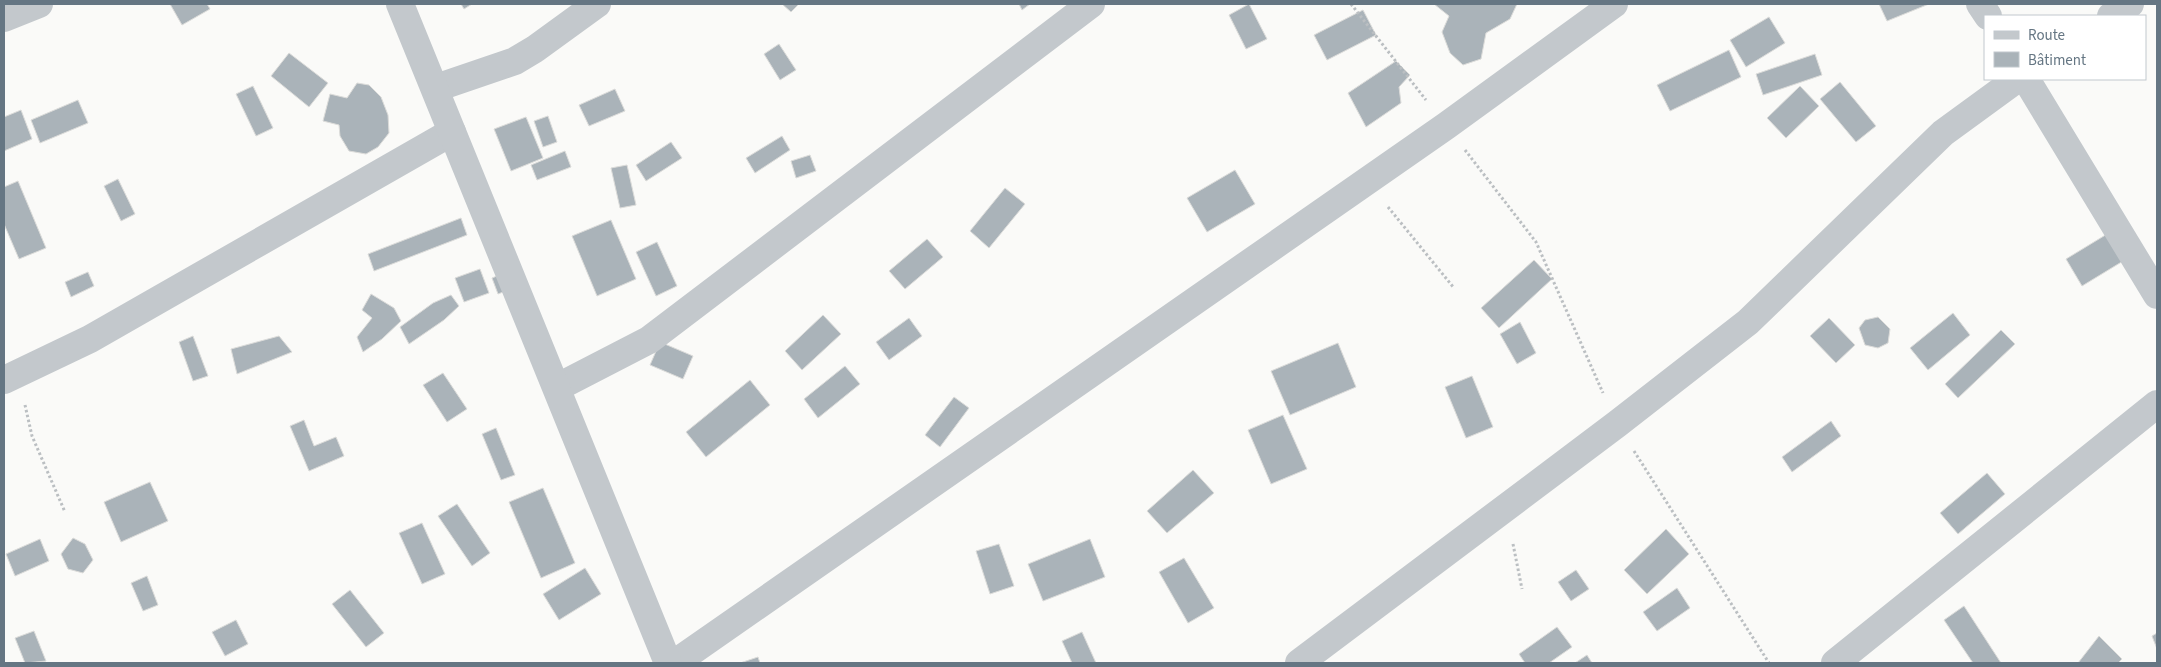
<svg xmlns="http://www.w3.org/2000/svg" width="2161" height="667" font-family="'Source Sans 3',sans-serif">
<rect width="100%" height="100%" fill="#fafaf8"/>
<!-- building -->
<path fill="#aab3b9" stroke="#dcdcda" d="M170,4H207L210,9L182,25Z
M461,4H472L464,9Z
M782,4H799L791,12Z
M1019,4H1030L1022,10Z
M1249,4L1267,39L1246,49L1229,15Z
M1434,4H1517L1510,19L1486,33L1481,59L1463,65L1450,53L1442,32L1449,16Z
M1879,4H1929L1887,21Z
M1363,10L1376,35L1327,60L1314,35Z
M1769,17L1785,43L1746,67L1730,40Z
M779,44L796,70L780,80L764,54Z
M1729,50L1741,77L1670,111L1657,85Z
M289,53L328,83L309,107L271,76Z
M1815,54L1822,75L1763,95L1756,74Z
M1396,61L1410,75L1399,87L1401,103L1366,127L1348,93Z
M1840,82L1876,126L1856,142L1820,99Z
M357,83L369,85L381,97L388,115L389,133L378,147L366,154L349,151L340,136L339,125L323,121L330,94L347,98Z
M253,86L273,128L256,136L236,94Z
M1800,86L1819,106L1786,138L1767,118Z
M615,89L625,111L589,126L579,105Z
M78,100L88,123L40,143L31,120Z
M21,110L32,139L4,151V117Z
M548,116L557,142L543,147L534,121Z
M526,117L543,158L511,171L494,129Z
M782,136L790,150L755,173L746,158Z
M671,142L682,158L646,181L636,165Z
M565,151L571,167L537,180L531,165Z
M810,155L816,171L796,178L791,161Z
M627,165L636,205L620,208L611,168Z
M1235,170L1255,204L1207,232L1187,198Z
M118,179L135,214L121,221L104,186Z
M18,181L46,248L19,259L4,224V187Z
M1005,188L1025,204L989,248L970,231Z
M461,218L467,235L374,271L368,254Z
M611,220L636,279L597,296L572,236Z
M2117,228L2133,255L2082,286L2066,259Z
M927,239L943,257L905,289L889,271Z
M657,242L677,286L656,296L636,252Z
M1534,260L1552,279L1499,328L1481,308Z
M480,269L489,293L464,302L455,278Z
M88,272L94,286L71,297L65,282Z
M502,274L508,290L498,294L492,278Z
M371,294L394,308L401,321L382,339L363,352L357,337L372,318L362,310Z
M451,295L459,306L444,320L409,344L400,327L433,303Z
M1953,313L1970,335L1928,370L1910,348Z
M823,315L841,334L802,370L785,351Z
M1878,317L1890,329L1888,343L1878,348L1865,345L1859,328L1865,320Z
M909,318L922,336L889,360L876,342Z
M1829,318L1855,345L1836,363L1810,336Z
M1520,322L1536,353L1517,364L1500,334Z
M2001,330L2015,344L1958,398L1945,384Z
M193,336L208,376L193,381L179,342Z
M279,336L292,352L237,374L231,349Z
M660,342L693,356L683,379L650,365Z
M1338,343L1356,387L1290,415L1271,371Z
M845,366L860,384L818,418L804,399Z
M443,373L467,409L447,422L423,385Z
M1472,376L1493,427L1466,438L1445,387Z
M750,380L770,405L706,457L686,432Z
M954,397L969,408L940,447L925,435Z
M1283,415L1307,469L1271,484L1248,430Z
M304,420L314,446L336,437L344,456L309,471L290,426Z
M1831,421L1841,436L1792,472L1782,457Z
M496,428L515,475L501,480L482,434Z
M1193,470L1214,493L1167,533L1147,511Z
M1987,473L2005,494L1958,534L1940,513Z
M150,482L168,521L121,542L104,502Z
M543,488L575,563L541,578L509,502Z
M457,504L490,553L472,566L438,516Z
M422,523L445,574L422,584L399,533Z
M1666,529L1689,554L1647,594L1624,570Z
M73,538L85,544L93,560L83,573L68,569L61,554Z
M40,539L49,561L15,576L6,554Z
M1090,539L1105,577L1043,601L1028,564Z
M999,544L1014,586L990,594L976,551Z
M1184,558L1214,608L1188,623L1159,572Z
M585,568L601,594L559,620L543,594Z
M1576,570L1589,589L1571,601L1558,582Z
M147,576L158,605L143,611L131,583Z
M1677,588L1690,608L1657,631L1643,612Z
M350,590L384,633L366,647L332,604Z
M1964,606L2001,663H1973L1944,620Z
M236,620L248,644L225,656L212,632Z
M1557,627L1572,647L1549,663H1525L1519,654Z
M34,631L46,661L25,663L15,638Z
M1082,632L1096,663H1072L1062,641Z
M2157,633V649L2152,636Z
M2099,636L2122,659L2118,663H2078Z
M1587,655L1592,663H1575Z
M758,657L760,663H740Z"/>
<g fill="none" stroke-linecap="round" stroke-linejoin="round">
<!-- path -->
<path stroke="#bbbfc2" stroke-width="3" stroke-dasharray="2.5 2.5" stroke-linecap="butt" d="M1351,4L1426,100
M1465,150L1536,242L1603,393
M1388,207L1454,288
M25,405L32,436L65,512
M1634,451L1769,663
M1513,544L1522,589"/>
<!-- minor -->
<path stroke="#c3c8cc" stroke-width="28" d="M1980,4L1988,16
M2111,16L2130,4
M4,18L39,4
M2026,79L2157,295
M436,88L515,61L535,49L597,4
M4,380L90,339L452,132
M558,387L649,340L1091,4
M675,663L1446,126L1614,4
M1299,663L1617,424L1748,322L1943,133L2017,79
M1835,663L2157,404"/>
<!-- tertiary -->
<path stroke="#c3c8cc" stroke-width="28" d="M400,4L668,663"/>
</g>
<!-- border -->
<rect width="2161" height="667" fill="none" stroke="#657683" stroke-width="10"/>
<!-- legend -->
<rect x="1984" y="15" width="162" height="65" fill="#ffffff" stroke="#c1c8cd"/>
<rect x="1994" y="31" width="25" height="8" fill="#c3c8cc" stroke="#c1c8cd"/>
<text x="2028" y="40" font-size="15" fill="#657683">Route</text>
<rect x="1994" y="52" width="25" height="15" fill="#aab3b9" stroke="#c1c8cd"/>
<text x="2028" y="65" font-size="15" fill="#657683">Bâtiment</text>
</svg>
